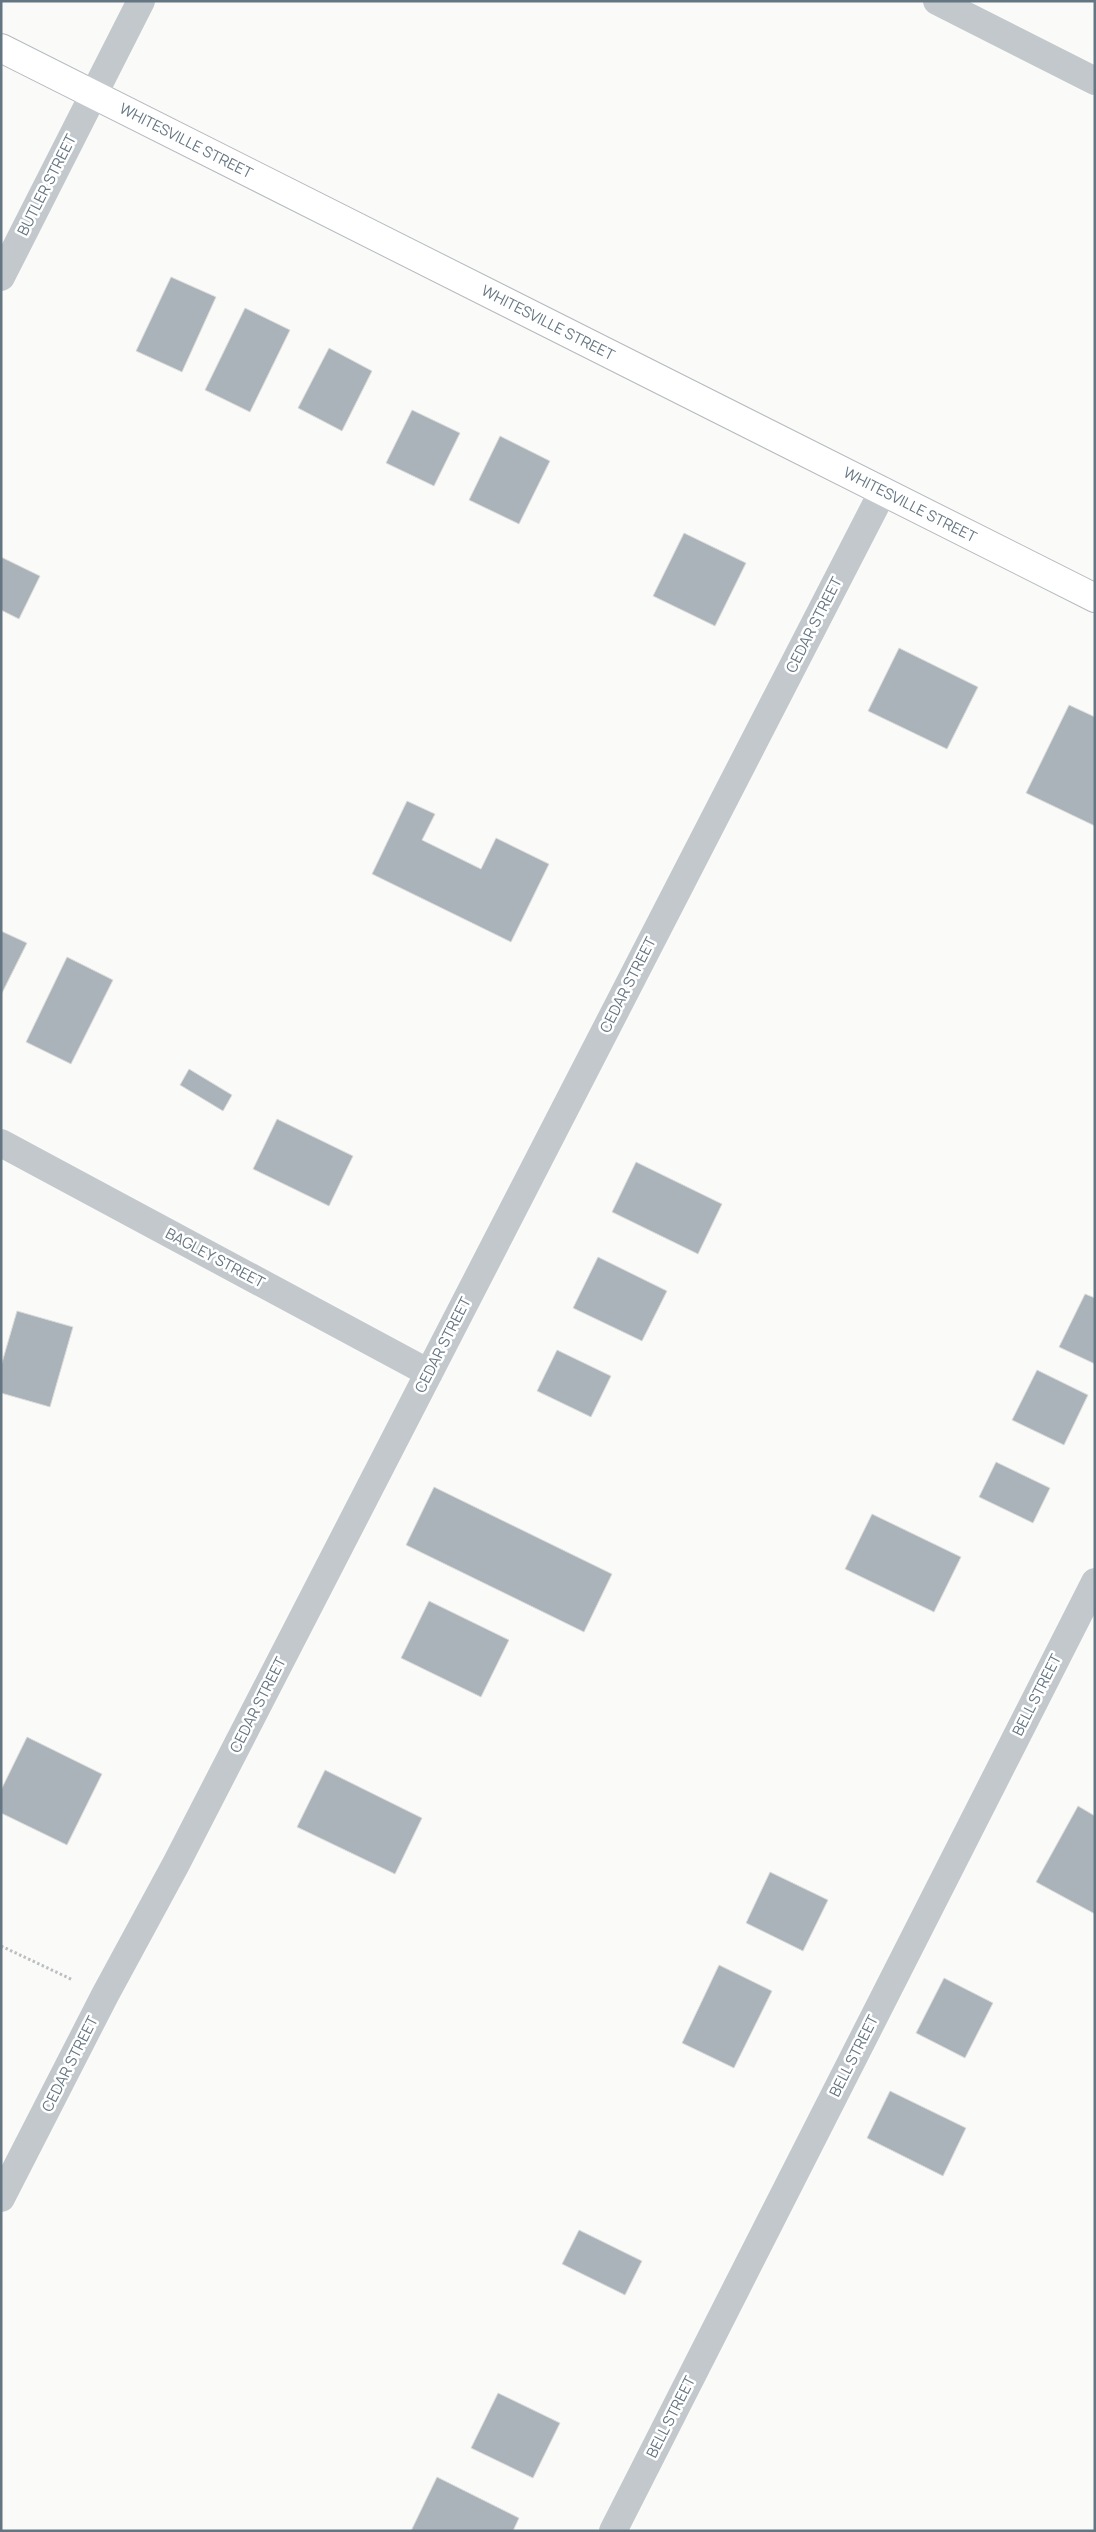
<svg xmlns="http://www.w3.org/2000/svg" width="1096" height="2532" font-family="Manrope,sans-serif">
<rect width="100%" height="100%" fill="#fafaf8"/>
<!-- building -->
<path fill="#aab3b9" stroke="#dcdcda" d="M171,277L216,297L182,372L136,351Z
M245,308L290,330L250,412L205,390Z
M329,348L372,371L342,431L298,408Z
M412,410L460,433L434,486L386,463Z
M500,436L550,461L519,524L469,500Z
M684,533L746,563L715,626L653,596Z
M1,557L40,576L19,619L1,610Z
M899,648L978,687L947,749L868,711Z
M1069,705L1095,717V826L1026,793Z
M407,801L435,814L422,840L481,869L496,838L549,864L511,942L372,874Z
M1,931L27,943L1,995Z
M67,957L113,980L71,1064L26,1042Z
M189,1069L232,1095L223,1111L180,1085Z
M277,1119L353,1156L329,1206L253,1169Z
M636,1162L722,1204L698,1254L612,1212Z
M598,1257L667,1291L642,1341L573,1308Z
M1085,1294L1095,1298V1364L1059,1347Z
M17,1311L73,1327L50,1407L1,1393V1366Z
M557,1350L611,1376L591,1417L537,1391Z
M1037,1370L1088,1395L1064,1445L1012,1420Z
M996,1462L1050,1488L1033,1523L979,1497Z
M434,1487L612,1574L584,1632L406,1545Z
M872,1514L961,1557L934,1612L845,1569Z
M429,1601L509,1640L481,1697L401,1658Z
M27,1737L102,1774L67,1845L1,1813V1790Z
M325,1770L422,1818L395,1874L297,1827Z
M1078,1806L1095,1816V1914L1036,1882Z
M770,1872L828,1900L803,1951L746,1923Z
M719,1965L772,1991L734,2068L682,2043Z
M944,1978L993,2003L965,2058L916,2033Z
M890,2091L966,2128L943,2176L867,2138Z
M579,2230L642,2261L625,2295L562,2264Z
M498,2393L560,2423L533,2478L471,2448Z
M437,2477L519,2518L513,2531H411Z"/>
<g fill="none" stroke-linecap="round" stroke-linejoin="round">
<defs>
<path id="major" d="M1,48L1095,598"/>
</defs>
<!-- major casing -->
<use href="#major" stroke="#b5babe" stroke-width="30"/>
<!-- path -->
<path stroke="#bbbfc2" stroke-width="3" stroke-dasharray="2.5 2.5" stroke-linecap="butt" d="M1,1946L73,1980"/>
<!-- minor -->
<path stroke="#c3c8cc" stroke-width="28" d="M937,1L1095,81
M1,277L141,1
M1,1143L429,1373
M1,2198L105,1995L176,1864L883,491
M613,2531L1095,1582"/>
<!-- major -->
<use href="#major" stroke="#fff" stroke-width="28"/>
</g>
<g text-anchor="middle" stroke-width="5" stroke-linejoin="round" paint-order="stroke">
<!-- street labels -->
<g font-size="15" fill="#657683" stroke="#fff">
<text transform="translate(186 141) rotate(27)" y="5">WHITESVILLE STREET</text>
<text transform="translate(47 185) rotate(-63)" y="5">BUTLER STREET</text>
<text transform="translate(548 323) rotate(27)" y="5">WHITESVILLE STREET</text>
<text transform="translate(910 505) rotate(27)" y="5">WHITESVILLE STREET</text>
<text transform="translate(814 625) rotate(-63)" y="5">CEDAR STREET</text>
<text transform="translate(628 985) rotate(-63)" y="5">CEDAR STREET</text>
<text transform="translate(215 1258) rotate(28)" y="5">BAGLEY STREET</text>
<text transform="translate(443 1345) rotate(-63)" y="5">CEDAR STREET</text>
<text transform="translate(1037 1695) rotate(-63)" y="5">BELL STREET</text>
<text transform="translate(258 1705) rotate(-63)" y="5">CEDAR STREET</text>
<text transform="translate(854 2056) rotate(-63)" y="5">BELL STREET</text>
<text transform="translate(70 2064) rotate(-63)" y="5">CEDAR STREET</text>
<text transform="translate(671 2417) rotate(-63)" y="5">BELL STREET</text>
</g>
</g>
<!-- border -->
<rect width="1096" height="2532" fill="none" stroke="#657683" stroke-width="5"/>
</svg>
